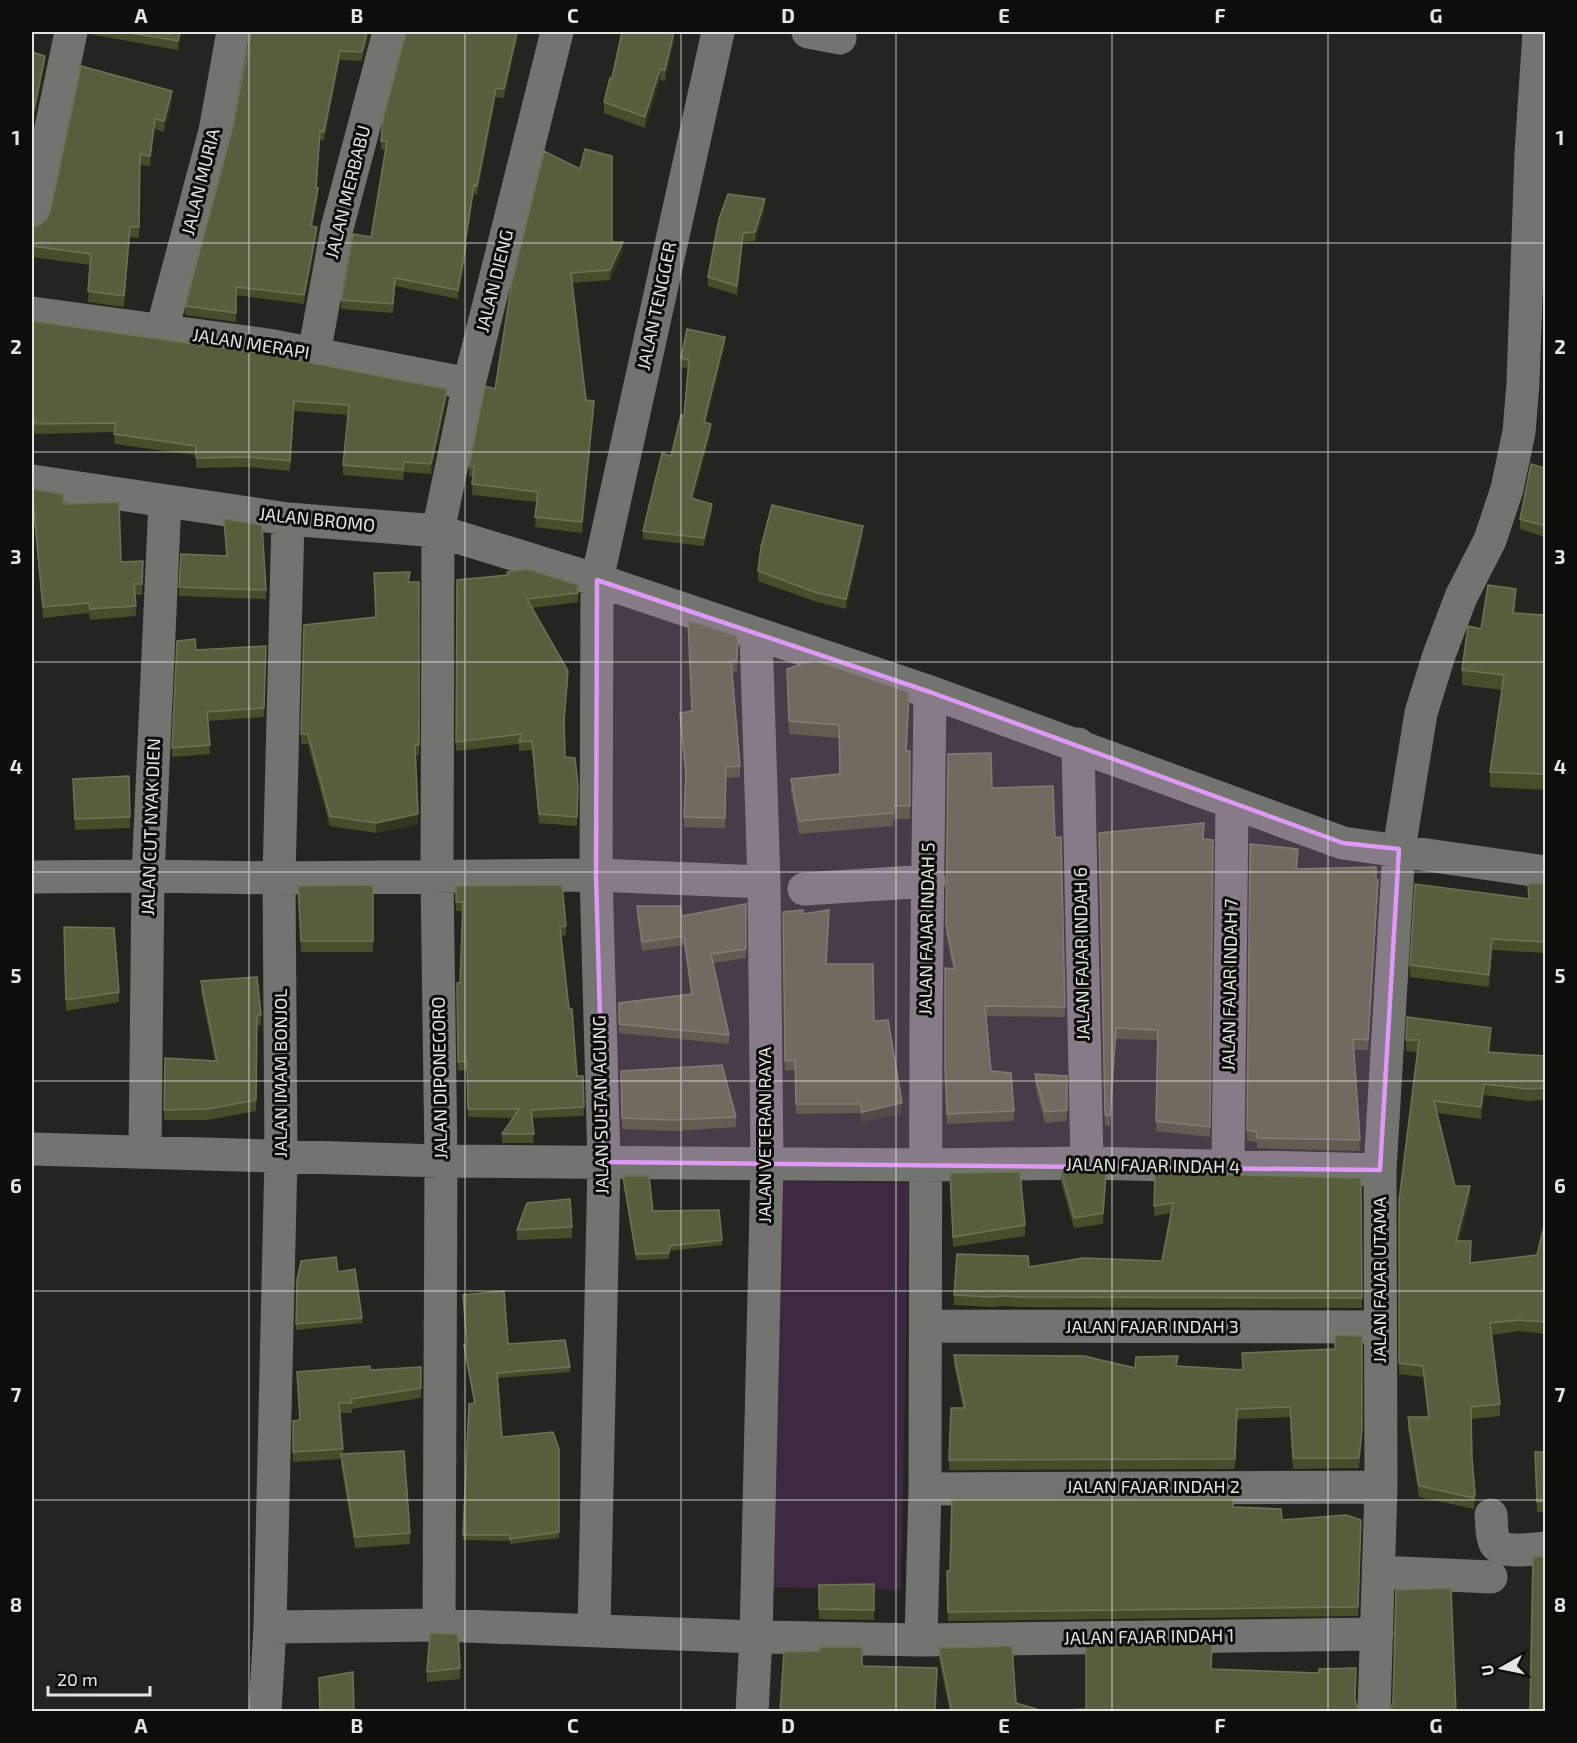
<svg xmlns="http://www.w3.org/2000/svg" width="1577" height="1743" font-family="'Exo 2',sans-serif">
<rect width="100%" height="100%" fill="#24251f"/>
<!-- green -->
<path fill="#3c2941" d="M780,1181L909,1183L901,1590L772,1587Z"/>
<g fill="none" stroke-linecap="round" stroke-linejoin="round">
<!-- minor -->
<path stroke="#72746d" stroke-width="33" d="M808,32L840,38
M32,219L71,32
M32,313L268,345L469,384
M162,330L215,131L233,32
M314,354L337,228L389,32
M32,481L288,519L438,531L597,580L930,692L1343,843L1546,872
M1078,744L1087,1163
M32,877L148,876L279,878L596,875L764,882
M804,889L929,881
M32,1149L441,1161L925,1165L1087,1163L1380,1170
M145,1152L148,876L165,501
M1228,1167L1232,803
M926,1326L1379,1327
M925,1489L1381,1487
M1491,1515C1492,1523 1491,1536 1495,1543C1501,1554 1535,1549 1546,1548
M1379,1572L1491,1577
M439,1625L441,1161L437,877L438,531L469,384L557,32
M270,1627L439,1625L756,1637L921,1640L1377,1634
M594,1630L604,1162L596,875L597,580L718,32
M921,1640L925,1489L926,1019L930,692
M265,1712L270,1627L281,1157L279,878L288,519
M752,1712L756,1637L767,1164L764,882L756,634
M1374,1712L1381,1487L1380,1170L1399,849L1421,713L1439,655L1461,597L1490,540L1507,489L1519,432L1523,383L1531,153L1539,32"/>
</g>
<!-- wall -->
<path fill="#474d2a" d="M89,32H181L178,50L89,34Z
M251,32H370L362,61L340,60L324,141L320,140L316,188L318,197L312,226L317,236L304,304L236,295V322L185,315V306L233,126Z
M519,32L504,98L496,97L477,195L474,194L466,244V253L458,299L395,286L393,313L341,309V300L371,237L385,150L381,149V141Z
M674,32V40L665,81L660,80L645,128L604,113V102L612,78Z
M172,102L164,132L155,129L150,166L140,165L139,238L130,237L124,307L88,302L90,265L32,257V226H38L46,220Z
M765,208L755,241L743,242L737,295L708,286V277Z
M612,242L623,252L610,280L572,283L586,400L594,412L582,533L535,527L537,502L472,495L473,477H469V466L495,389L512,281Z
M32,321L447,399L431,474L404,472L403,480L343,475V465L348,415L294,411L290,471L248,467L196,468V455L114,444L115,432L35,434L32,423Z
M725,345L706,422L711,432L693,499L712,513L704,546L643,539V531L671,456L684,416L688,368L681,367V358Z
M1545,468V537L1520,529V519Z
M32,489L64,504L121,562L143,572L142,595H135L136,616L90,620L89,613L43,618L32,500Z
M224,519L266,590V599L179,596V587L226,556Z
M863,535L846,609L817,602L758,581V571Z
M457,580L578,585V602L532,608L568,680L564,728L565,757L578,785L577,826L539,823L532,750L519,751V744L456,751Z
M410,582H419V755H416L418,824L376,833L330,826L308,744H301L304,625L376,617Z
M1516,604L1515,613L1545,615V790L1490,787V772L1502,690L1462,685V670L1481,629Z
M738,636L737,671L732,672L740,766V777L726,778L725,828L684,827L685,779L680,723V713L691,711Z
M266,646L264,717L208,721L210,754L172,757V748L196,650Z
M787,669L909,705L907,751H910V819H894L893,826L799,834L791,792V779L839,774V738L789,734Z
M948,754L1055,838L1061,837L1065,1017L986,1016L991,1071L1014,1111V1121L947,1124L945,1078V968L953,969L946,934Z
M129,776L130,828L75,830L73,779Z
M1099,833L1213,840L1210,1137L1156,1131L1157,1040L1116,1039L1110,1126L1105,1125Z
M1250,844L1298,860L1297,869L1376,880L1378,891L1368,1050H1354L1360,1151L1257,1148V1142L1247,1141Z
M1545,883V953L1492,950L1489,987L1410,977V965L1528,899V884Z
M373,885V952H301L298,886Z
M456,886L566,926V935L561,936L577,1076H583L584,1116L532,1118L534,1143H502V1134L513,1118L468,1117L467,1070L458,1071L457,983H460L463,911H456Z
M746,904V958L713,963L729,1035V1044L619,1033V1003L691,994L684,945L642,951L637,915V906L682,916Z
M783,912L803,914L829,920L826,964L874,1021L902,1113L862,1122L861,1113L796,1114L795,1070L785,1071Z
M64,927L119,992V1002L66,1011Z
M201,981L261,1015V1025L257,1026L256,1111L208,1120H164L165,1058L215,1061L201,992Z
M1406,1040H1491L1490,1052L1545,1056V1100L1528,1101L1484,1095L1481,1119L1437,1113L1455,1186L1470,1198L1459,1241L1471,1252L1470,1263L1537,1255L1545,1222V1334L1519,1331L1492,1335L1500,1404V1416L1471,1419L1472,1458L1475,1505L1474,1509L1419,1497L1408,1429V1417H1428L1423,1377L1399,1374V1201L1418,1052L1406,1051Z
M621,1071L736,1117V1127L674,1131L622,1129Z
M1035,1074L1067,1076V1121L1045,1123L1035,1085Z
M1061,1171L1106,1182L1103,1224L1074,1228L1061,1182Z
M950,1173L1025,1225V1236L953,1247Z
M1155,1173L1361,1178L1362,1308L1023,1307L1004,1306L991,1307L954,1305V1295L1029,1267L1162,1261L1171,1213L1154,1216Z
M623,1176L653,1211L722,1240V1245L669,1251V1259L636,1260L623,1181Z
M572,1227V1238L517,1240V1230Z
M338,1272L362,1318V1323L296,1330L297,1280Z
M508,1344L570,1367V1372L498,1378L502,1437L559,1449V1538L510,1544V1541L463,1540L469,1404L474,1403L464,1351V1345Z
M954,1355L1135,1368L1178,1366L1242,1370L1362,1440L1359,1468L1293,1469L1290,1417L1237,1419L1235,1469L949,1470V1460L963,1408L954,1365Z
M421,1367V1398L352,1409V1413H340L343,1454L410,1533V1544L355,1548L341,1465V1459L293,1462V1421L300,1420L297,1372L370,1370Z
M1535,1452H1545V1512H1537Z
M1233,1507L1282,1520H1361L1358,1616L948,1621L947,1571Z
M874,1584V1620L819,1619V1585Z
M939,1648L1016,1703L1043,1711L1086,1709L1212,1669L1356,1701L1359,1712H950L939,1659Z
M460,1668V1679L427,1682V1672Z"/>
<!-- shaded-wall -->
<path fill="#32361d" d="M180,32H181L178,50V41Z
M367,32H370L362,61V52Z
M517,32H519L504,98V89Z
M674,32V40L665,81V70Z
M340,51V60L324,141V132Z
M45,56V67L32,130V119Z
M660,69V80L645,128V117Z
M496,88V97L477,195V186Z
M172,91V102L164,132V121Z
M155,119V129L150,166V156Z
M474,185V194L465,252V243Z
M318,188V197L311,235V226Z
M765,199V208L755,241V232Z
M130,227V237L124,307V296Z
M317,227V236L304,304V295Z
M743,233V242L737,295V286Z
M623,242V252L610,280V270Z
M466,244V253L458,299V290Z
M725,337V345L704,430V422Z
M447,389V399L431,474V464Z
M294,401V411L290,471V461Z
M594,401V412L582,533V522Z
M711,424V432L691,506V498Z
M712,504V513L704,546V538Z
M863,526V535L846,609V599Z
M1516,589V604L1513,628V613Z
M568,671V680L564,729V720Z
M418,814V824L376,833V823Z
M1378,880V891L1368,1050V1040Z
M1492,939V950L1489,987V975Z
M1116,1028V1039L1110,1126V1116Z
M1491,1028V1040L1488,1064V1052Z
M1484,1084V1095L1481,1119V1107Z
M902,1103V1113L862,1122V1112Z
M1106,1172V1182L1103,1224V1213Z
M1470,1186V1198L1456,1252V1241Z
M1362,1430V1440L1359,1468V1458Z
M1475,1494V1505L1474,1509V1498Z"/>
<!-- building -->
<path fill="#585e3d" stroke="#6e7357" stroke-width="1.5" d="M125,32H180L178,41Z
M251,32H367L362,52L340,51L324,132L320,131L316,188H318L311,226L317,227L304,295L236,287V313L185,306L233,126Z
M406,32H517L504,89L496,88L477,186L474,185L465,243L466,244L458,290L395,278L393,304L341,300L353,234L371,237L387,141H381L383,119Z
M622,32H674L665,70L660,69L645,117L604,102L610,78H612Z
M32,52L45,56L32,119Z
M81,66L172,91L164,121L155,119L150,156L140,154L139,227H130L124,296L88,291L91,254L32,246V226H38L46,220L50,212Z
M585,149L612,156V242H623L610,270L571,273L586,400L594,401L582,522L535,517L538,492L472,484L474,467L469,466L485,386L495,389L512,281L544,151L580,169Z
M728,194L765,199L755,232L743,233L737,286L708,277L719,219Z
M32,321L265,354L447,389L431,464L404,462L403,470L343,465L349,405L294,401L290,461L248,457L196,458V446L114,434L116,423L35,424L32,413Z
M687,329L725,337L704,422L711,424L691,498L712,504L704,538L643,531L662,453L671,456L681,415L684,416L689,360L681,358Z
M1531,464L1545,468V526L1520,519Z
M32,489L63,494L64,504L119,502L121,562L143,561L142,584H134L136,606L90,609L89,603L43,607Z
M772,505L863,526L846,599L817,593L758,571L761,547Z
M224,519L262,525L266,590L179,587L181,554L227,556Z
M528,569L578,585V593L527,599L568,671L564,720L565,757L575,758L578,785L577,817L539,814L532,741L519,742L522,734L456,742L457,580L508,575L507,572Z
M410,572L408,582H419V745H415L418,814L376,823L330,816L308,734H301L304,625L376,617L374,573Z
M1488,585L1516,589L1513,613L1545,615V774L1490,772L1504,675L1462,670L1468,626L1481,629Z
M688,620L738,636L737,660L731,661L740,766L726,767L725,818L684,817L686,771L680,713L692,711Z
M195,639L196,650L266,646L264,708L207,712L210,745L172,748L177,641Z
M814,660L909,692L906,751H910V806H894L893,813L799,821L791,779L840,774L839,725L789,721L787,669Z
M991,753L992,788L1053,786L1055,838L1061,837L1065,1007L985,1006L991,1071L1011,1073L1014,1111L947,1114L945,1068V968L955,969L946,924L948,754Z
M129,776L130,817L75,819L73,779Z
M1204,823L1203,839L1213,840L1210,1127L1156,1121L1158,1030L1116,1028L1110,1116L1105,1115L1099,833Z
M1250,844L1298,849L1296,869L1376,867V880H1378L1368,1040L1353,1039L1360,1140L1257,1138V1132L1247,1130Z
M1545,883V942L1492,939L1489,975L1410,965L1415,884L1529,899L1528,884Z
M373,885V941H301L298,886Z
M562,885L566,926L560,927L569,1009H572L577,1076H583L584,1107L531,1110L534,1134H502L519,1109H468L467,1061L458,1062L457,983H460L463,902H456V886Z
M746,904V949L711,954L729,1035L619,1024V1003L692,994L684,936L642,942L637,906H680L682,916Z
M803,910V914L829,910L826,964H873L874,1021L888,1020L902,1103L862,1112L861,1104H796L795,1060L785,1061L783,912Z
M64,927L114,928L119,992L66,1000Z
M257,977L261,1015L257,1016L256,1100L208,1109L164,1110L165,1058L217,1061L201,981Z
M1407,1017L1491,1028L1488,1052L1545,1056V1088L1528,1089L1484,1084L1481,1107L1434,1101L1455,1186H1470L1456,1241H1471L1470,1263L1537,1255L1545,1222V1322L1519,1320L1490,1323L1500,1404L1471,1407L1472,1458L1475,1494L1474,1498L1419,1486L1408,1417H1429L1423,1366L1399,1363V1201L1419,1040H1406Z
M722,1065L736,1117L674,1120L622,1118L621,1071Z
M1035,1074L1067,1076V1110L1045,1112Z
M1061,1171L1106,1172L1103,1213L1074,1218Z
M1020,1172L1025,1225L953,1237L950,1173Z
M1155,1173L1361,1178L1362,1298L1023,1297L1004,1296L991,1297L954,1295L957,1254L1028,1256L1029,1267L1083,1258L1162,1261L1173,1203L1154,1206Z
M623,1176H649L653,1211L719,1210L722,1240L669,1246V1253L636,1254Z
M570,1199L572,1227L517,1230L527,1203Z
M336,1257L338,1272L355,1269L362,1318L296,1324L297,1280L301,1261Z
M504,1291L508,1344L565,1340L570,1367L497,1373L502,1437L553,1432L559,1449V1532L510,1539V1535H463L469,1404L475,1403L464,1345H467L463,1295Z
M1335,1335L1362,1336V1430L1359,1458H1293L1290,1407L1237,1409L1235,1459L949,1460L951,1408H965L954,1355L1084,1356L1135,1368L1136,1357L1178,1356L1176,1366L1243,1370L1242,1353L1335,1349Z
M370,1366V1370L421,1367V1388L351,1399L352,1403H339L343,1449L293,1452V1421L300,1420L297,1372Z
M404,1451L410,1533L355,1537L341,1454Z
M1535,1452H1545V1501L1537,1502Z
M1233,1498V1507L1281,1509L1282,1520L1346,1515L1361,1520L1358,1607L948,1612L947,1571H950L952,1499Z
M1545,1556V1712H1530L1533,1557Z
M874,1584V1610L819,1609V1585Z
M1451,1588L1456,1712H1390L1393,1702L1396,1590Z
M430,1633L458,1634L460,1668L427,1672Z
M1212,1644L1211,1669L1319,1673V1669L1356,1668L1355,1700L1359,1712H952L939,1648L1012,1646L1016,1703L1043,1711L1086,1709V1645Z
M820,1647H862V1666L937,1668L935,1712H780L784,1652L820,1651Z
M353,1672L354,1712H320L319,1678Z"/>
<!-- marked area -->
<path fill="#dd99f3" fill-opacity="0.2" stroke="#dd99f3" stroke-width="4.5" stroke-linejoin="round" d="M597,580L930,692L1343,843L1399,849L1380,1170L604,1162L596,875Z"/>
<!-- grid -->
<path fill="none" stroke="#e4e5e1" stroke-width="1.5" stroke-opacity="0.55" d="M249,32V1712M465,32V1712M681,32V1712M896,32V1712M1112,32V1712M1328,32V1712M32,243H1546M32,452H1546M32,662H1546M32,872H1546M32,1081H1546M32,1291H1546M32,1500H1546"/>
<g text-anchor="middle" stroke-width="6" stroke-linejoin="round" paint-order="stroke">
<!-- street labels -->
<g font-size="18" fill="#e4e5e1" stroke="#0d0e0b">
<text transform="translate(201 182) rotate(-76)" y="6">JALAN MURIA</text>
<text transform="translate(348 192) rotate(-76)" y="6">JALAN MERBABU</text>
<text transform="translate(495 281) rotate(-76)" y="6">JALAN DIENG</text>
<text transform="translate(657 306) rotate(-78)" y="6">JALAN TENGGER</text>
<text transform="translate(251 344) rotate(9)" y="6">JALAN MERAPI</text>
<text transform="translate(317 520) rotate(6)" y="6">JALAN BROMO</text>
<text transform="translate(151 827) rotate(-88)" y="6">JALAN CUT NYAK DIEN</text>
<text transform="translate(927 929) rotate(-89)" y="6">JALAN FAJAR INDAH 5</text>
<text transform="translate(1082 954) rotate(-91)" y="6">JALAN FAJAR INDAH 6</text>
<text transform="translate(1230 985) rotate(-89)" y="6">JALAN FAJAR INDAH 7</text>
<text transform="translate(281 1073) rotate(-90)" y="6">JALAN IMAM BONJOL</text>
<text transform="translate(440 1078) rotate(-91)" y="6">JALAN DIPONEGORO</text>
<text transform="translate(601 1105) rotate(-91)" y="6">JALAN SULTAN AGUNG</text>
<text transform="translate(765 1135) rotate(-90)" y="6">JALAN VETERAN RAYA</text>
<text transform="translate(1153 1166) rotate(1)" y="6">JALAN FAJAR INDAH 4</text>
<text transform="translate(1380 1280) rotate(-90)" y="6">JALAN FAJAR UTAMA</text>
<text x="1152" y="1333">JALAN FAJAR INDAH 3</text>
<text x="1153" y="1493">JALAN FAJAR INDAH 2</text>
<text transform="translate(1149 1637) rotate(-1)" y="6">JALAN FAJAR INDAH 1</text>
</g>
</g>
<!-- border -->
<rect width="1577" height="1743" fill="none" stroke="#0d0e0b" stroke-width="66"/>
<!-- north arrow -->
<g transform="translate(1502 1668) rotate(261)" stroke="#0d0e0b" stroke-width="4.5" paint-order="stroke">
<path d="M0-4.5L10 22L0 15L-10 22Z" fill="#e4e5e1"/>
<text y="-9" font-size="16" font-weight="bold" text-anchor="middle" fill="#e4e5e1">U</text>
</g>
<!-- scale -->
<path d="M48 1686v9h102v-9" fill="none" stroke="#e4e5e1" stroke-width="3"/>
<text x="57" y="1686" font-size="18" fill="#e4e5e1" stroke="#0d0e0b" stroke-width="4.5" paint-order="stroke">20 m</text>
<rect x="33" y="33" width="1511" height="1677" fill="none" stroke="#e4e5e1" stroke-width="2"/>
<g font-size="20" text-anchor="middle" font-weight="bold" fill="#e4e5e1">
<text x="141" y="23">A</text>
<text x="357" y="23">B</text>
<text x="573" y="23">C</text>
<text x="788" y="23">D</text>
<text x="1004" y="23">E</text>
<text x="1220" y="23">F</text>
<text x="1436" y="23">G</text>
<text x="16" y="145">1</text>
<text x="1560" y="145">1</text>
<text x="16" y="354">2</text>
<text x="1560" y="354">2</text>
<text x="16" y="564">3</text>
<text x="1560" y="564">3</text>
<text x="16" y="774">4</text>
<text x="1560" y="774">4</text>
<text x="16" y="983">5</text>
<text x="1560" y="983">5</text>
<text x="16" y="1193">6</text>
<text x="1560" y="1193">6</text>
<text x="16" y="1402">7</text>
<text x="1560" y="1402">7</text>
<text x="16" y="1612">8</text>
<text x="1560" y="1612">8</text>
<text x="141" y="1733">A</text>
<text x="357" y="1733">B</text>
<text x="573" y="1733">C</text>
<text x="788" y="1733">D</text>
<text x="1004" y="1733">E</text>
<text x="1220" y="1733">F</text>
<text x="1436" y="1733">G</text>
</g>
</svg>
